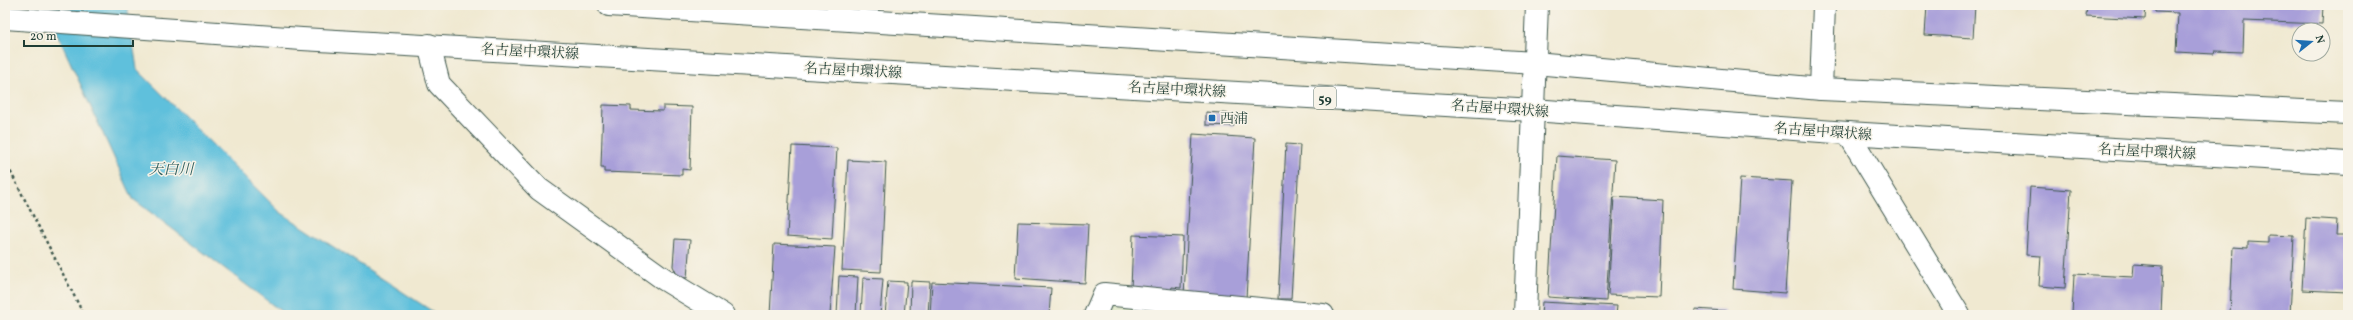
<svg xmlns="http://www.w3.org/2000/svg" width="2353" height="320" font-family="Vollkorn,'Noto Serif JP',serif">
<rect width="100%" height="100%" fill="#f7f3e8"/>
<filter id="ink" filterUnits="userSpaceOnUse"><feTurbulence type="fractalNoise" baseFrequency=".025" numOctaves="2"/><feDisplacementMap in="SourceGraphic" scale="8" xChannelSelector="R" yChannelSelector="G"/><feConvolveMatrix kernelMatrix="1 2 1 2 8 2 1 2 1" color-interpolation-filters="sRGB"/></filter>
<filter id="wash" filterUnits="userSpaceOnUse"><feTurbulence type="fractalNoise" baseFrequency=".012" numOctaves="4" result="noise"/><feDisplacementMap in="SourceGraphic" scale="16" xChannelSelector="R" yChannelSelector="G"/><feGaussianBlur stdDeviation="0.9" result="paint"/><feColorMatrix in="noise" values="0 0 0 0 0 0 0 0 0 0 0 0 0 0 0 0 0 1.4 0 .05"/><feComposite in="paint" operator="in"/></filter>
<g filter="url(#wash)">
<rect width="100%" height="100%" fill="#f0e9d1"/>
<!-- green -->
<path fill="#a5cf7c" stroke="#628658" d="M1114,303L1210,315H1109Z"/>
<!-- water -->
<path fill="#5ec0dc" stroke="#3e7e88" d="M44,5H127L137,69L280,212L438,315H286L133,199Z"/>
<g id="blocks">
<!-- building -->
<path fill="#a89fd9" d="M1927,5H1975L1973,38L1925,35Z
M2087,5H2146L2145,19L2086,16Z
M2155,5H2323L2322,24L2244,21L2243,52L2215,51L2214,54L2176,52L2178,13L2155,12Z
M603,105L631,106V110L663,111V106L692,107L690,170L682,169V175L604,172V167H601Z
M1206,112L1235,114L1234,126L1206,125Z
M1193,134L1255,138L1246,299L1184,295Z
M1286,144L1300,145L1291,299H1278Z
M792,146L837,148L832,239L787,236Z
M1557,156L1615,160L1606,301L1548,297Z
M848,160L886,162L881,272L842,270Z
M1740,178L1792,181L1785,293L1733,289Z
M2030,187L2071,190L2065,288L2039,286L2041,256L2026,255Z
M1614,197L1663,200L1659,297L1608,295Z
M2306,218L2337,220L2336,235H2348V292L2302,290Z
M1018,222L1088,224L1085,283L1015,278Z
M1133,235L1183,237L1181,288L1172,287L1171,291L1131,289Z
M2268,235L2294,236L2290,315H2230L2233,247L2248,248V242L2268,243Z
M675,239L690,240L687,278L678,277L673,266Z
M774,244L835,247L830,315H770Z
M2134,264L2163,266L2161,315H2072L2074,274L2133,277Z
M839,276L858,277L856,315H837Z
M863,278L883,279L880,315H861Z
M888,281L907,282L904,315H885Z
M911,281L930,282L928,315H910Z
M932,282L1051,288L1049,315H930Z
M1542,302L1617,306L1616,315H1541Z
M1695,309L1725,311V315H1695Z"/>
</g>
</g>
<g filter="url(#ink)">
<use href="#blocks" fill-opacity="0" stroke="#3e574c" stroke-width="1"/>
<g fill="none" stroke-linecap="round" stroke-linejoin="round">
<defs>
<path id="street" d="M429,45L439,84L539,189L664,279L723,315
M1821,89L1824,5
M1095,315L1104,294L1323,315
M1525,315L1537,5"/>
<path id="secondary" d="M1848,133L1959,315"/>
<path id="primary" d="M609,5L1535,63L1821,89L2348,113
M5,18L302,39L1533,110L1848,133L2348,163"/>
</defs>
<!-- street casing -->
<use href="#street" stroke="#3e574c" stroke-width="24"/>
<!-- secondary casing -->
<use href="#secondary" stroke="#3e574c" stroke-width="24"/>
<!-- primary casing -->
<use href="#primary" stroke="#3e574c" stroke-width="24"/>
<!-- path -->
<path stroke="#3e574c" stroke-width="2.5" stroke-dasharray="3 3" stroke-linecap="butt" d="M5,161L84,315"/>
<!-- street -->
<use href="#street" stroke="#fff" stroke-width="22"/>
<!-- secondary -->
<use href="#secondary" stroke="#fff" stroke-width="22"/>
<!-- primary -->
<use href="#primary" stroke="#fff" stroke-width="22"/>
</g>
</g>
<!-- markers -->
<rect fill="#1f6fb2" stroke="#f7f3e8" stroke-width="1.5" x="1208" y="114" width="8" height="8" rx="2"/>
<g text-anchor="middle" stroke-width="3" stroke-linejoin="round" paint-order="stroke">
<!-- shield labels -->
<rect fill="#f7f3e8" stroke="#60746a" stroke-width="1" x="1314" y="87" width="22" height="22" rx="3"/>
<g font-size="13" font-weight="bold" fill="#1f3d34">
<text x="1325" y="103">59</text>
</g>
<!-- street labels -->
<g font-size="14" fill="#1f3d34" stroke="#f7f3e8">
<text transform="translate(530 51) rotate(3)" y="5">名古屋中環状線</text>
<text transform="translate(853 70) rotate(3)" y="5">名古屋中環状線</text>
<text transform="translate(1177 89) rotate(3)" y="5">名古屋中環状線</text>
<text transform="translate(1500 108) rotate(4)" y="5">名古屋中環状線</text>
<text transform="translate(1823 131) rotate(4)" y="5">名古屋中環状線</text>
<text transform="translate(2147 151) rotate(3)" y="5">名古屋中環状線</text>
</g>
<!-- poi labels -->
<g font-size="14" fill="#1f3d34" stroke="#f7f3e8" text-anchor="start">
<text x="1220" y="123">西浦</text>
</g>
<!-- water labels -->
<g font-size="15" font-style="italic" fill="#2f5e5e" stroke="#f7f3e8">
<text x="171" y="174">天白川</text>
</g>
</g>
<!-- margin -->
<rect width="2353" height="320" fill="none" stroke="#f7f3e8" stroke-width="20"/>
<!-- north arrow -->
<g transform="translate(2311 42) rotate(73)"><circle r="19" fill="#f7f3e8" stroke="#a1aaa0"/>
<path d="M0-3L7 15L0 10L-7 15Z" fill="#1f6fb2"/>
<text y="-6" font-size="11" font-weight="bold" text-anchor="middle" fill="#1f3d34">N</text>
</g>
<!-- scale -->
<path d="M24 40v6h109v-6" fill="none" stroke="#1f3d34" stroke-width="2"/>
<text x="30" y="40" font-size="12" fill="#1f3d34" stroke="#f7f3e8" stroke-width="3" paint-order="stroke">20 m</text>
</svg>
